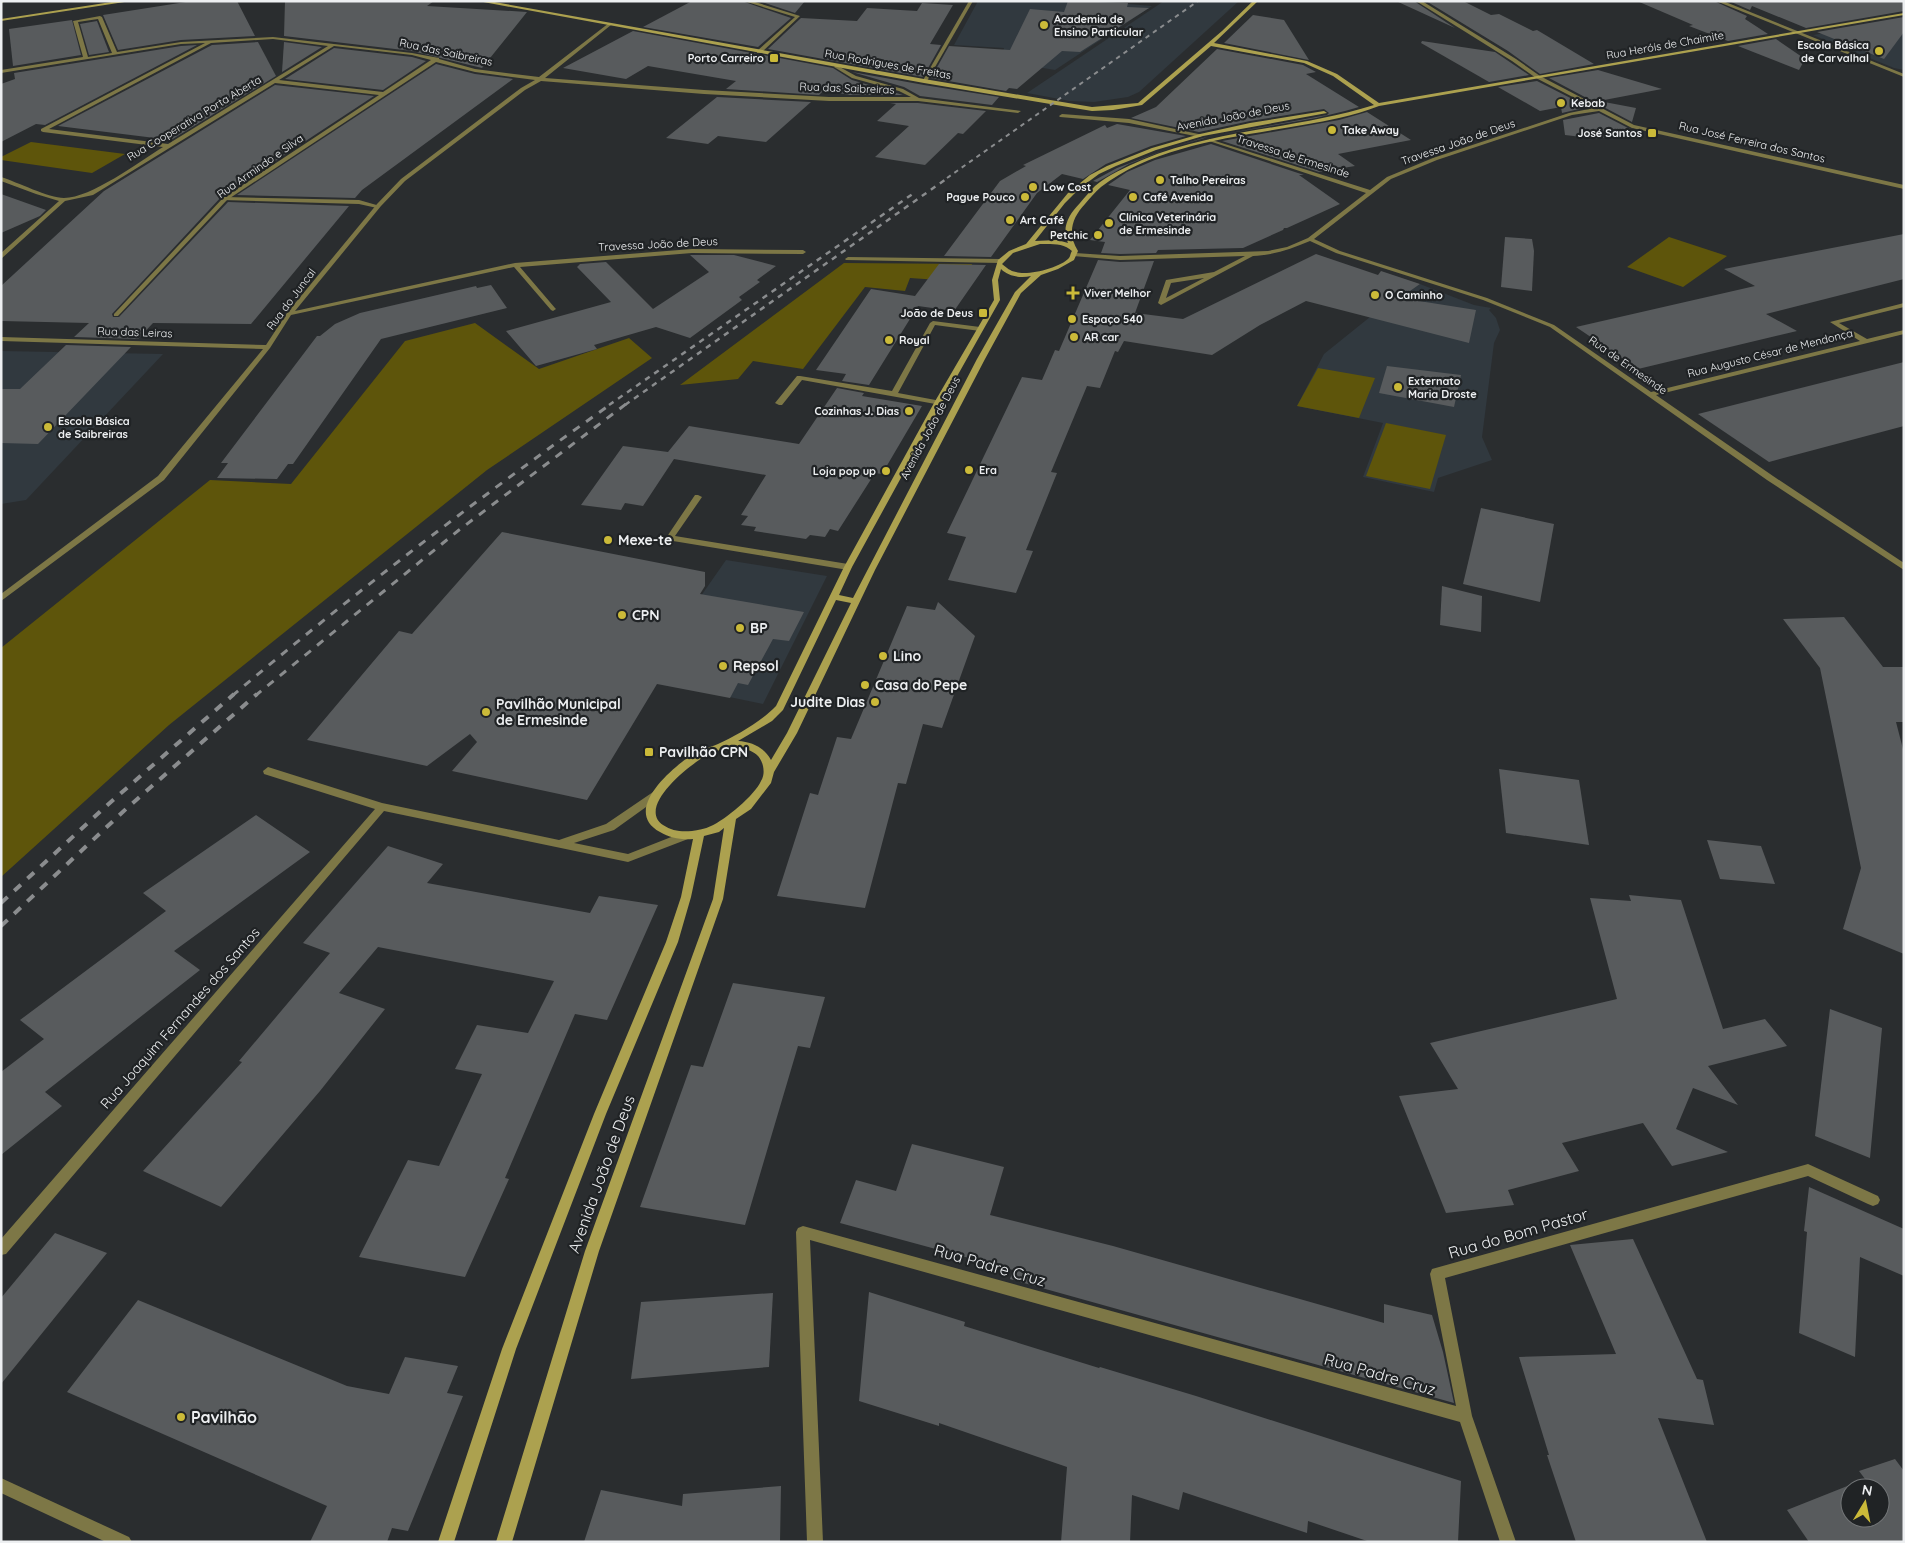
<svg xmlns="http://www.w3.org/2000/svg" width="1905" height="1543" font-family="Quicksand,sans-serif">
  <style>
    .built { fill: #31393f }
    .green { fill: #5e550b }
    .building { fill: #585b5d; fill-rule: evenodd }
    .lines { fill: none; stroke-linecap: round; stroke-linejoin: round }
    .lane { fill: #7d7746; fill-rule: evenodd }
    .street { fill: #7d7746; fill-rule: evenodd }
    .secondary { fill: #aca14f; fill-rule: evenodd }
    .rail-far3 { stroke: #8a8c8e; stroke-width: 2; stroke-dasharray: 4.5 4.5; stroke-linecap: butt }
    .rail-far2 { stroke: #8a8c8e; stroke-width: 2.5; stroke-dasharray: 5.5 5.5; stroke-linecap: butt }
    .rail-far1 { stroke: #8a8c8e; stroke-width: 3; stroke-dasharray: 8 8; stroke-linecap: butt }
    .rail { stroke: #8a8c8e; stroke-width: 4; stroke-dasharray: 9 9; stroke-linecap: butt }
    .poi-dot { fill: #cbba39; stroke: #202325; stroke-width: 2 }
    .labels { text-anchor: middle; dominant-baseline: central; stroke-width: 4.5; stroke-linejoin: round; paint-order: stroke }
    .far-poi-label { font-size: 11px; font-weight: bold; fill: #edeff1; stroke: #202325; text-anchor: start }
    .far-street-label { font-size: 11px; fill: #edeff1; stroke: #202325 }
    .poi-label { font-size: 14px; font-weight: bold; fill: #edeff1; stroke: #202325; text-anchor: start }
    .street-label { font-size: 14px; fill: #edeff1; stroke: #202325 }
    .near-street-label { font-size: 16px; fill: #edeff1; stroke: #202325 }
    .near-poi-label { font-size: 16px; font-weight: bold; fill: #edeff1; stroke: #202325; text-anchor: start }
  </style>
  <rect width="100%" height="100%" fill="#2a2d2f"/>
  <!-- built -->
  <g class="built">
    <path d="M 978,1 L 1094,1 L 1152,6 L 1055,70 L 1000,61 L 1004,48 L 954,45 Z"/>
    <path d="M 1164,1 L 1239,1 L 1139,92 L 1128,97 L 1094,102 L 1070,101 L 1027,93 Z"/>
    <path d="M 1904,20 L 1904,70 L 1894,68 L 1813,35 Z"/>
    <path d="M 1420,284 L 1474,305 L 1491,308 L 1489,310 L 1496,318 L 1500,330 L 1494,343 L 1482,437 L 1492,460 L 1438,478 L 1434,492 L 1363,477 L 1383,423 L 1297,406 L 1324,354 L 1370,317 Z"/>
    <path d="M 1,351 L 163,354 L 26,500 L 1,504 Z"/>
    <path d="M 726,560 L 827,576 L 763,704 L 643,679 Z"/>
  </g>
  <!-- green -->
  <g class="green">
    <path d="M 31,142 L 125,154 L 92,173 L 1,160 L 1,157 Z"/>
    <path d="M 1669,237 L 1727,256 L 1683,287 L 1627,267 Z"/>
    <path d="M 844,263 L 972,264 L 968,282 L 910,278 L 905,291 L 865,287 L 803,369 L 753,361 L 738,379 L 680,385 Z"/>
    <path d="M 475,323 L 539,369 L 629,338 L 652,358 L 487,470 L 169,725 L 1,877 L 1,648 L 210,480 L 291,484 L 405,341 Z"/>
    <path d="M 1318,368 L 1375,378 L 1359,418 L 1297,406 Z"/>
    <path d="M 1386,423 L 1446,435 L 1430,489 L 1366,476 Z"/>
  </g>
  <!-- building -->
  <g class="building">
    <path d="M 192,1 L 237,1 L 255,36 L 181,40 L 118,50 L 103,15 Z"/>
    <path d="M 285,1 L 434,1 L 427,6 L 527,12 L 482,68 L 412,51 L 284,36 Z"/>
    <path d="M 692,1 L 742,1 L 791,18 L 758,47 L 643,27 Z"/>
    <path d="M 759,1 L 805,1 L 795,13 Z"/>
    <path d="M 1068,1 L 1128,3 L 1127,7 L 1149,8 L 1080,52 L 1062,51 L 1017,89 L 1009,88 L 1006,91 L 931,78 L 949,46 L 1010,50 L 1030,9 L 1064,12 Z"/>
    <path d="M 1396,1 L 1414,1 L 1455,28 Z"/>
    <path d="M 1426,1 L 1463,1 L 1491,15 L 1499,14 L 1533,31 L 1537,30 L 1594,64 L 1540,74 L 1508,51 Z"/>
    <path d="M 1637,1 L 1714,1 L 1747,16 L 1745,19 L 1768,34 L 1728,41 L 1689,26 L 1693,25 Z"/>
    <path d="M 1729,1 L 1904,1 L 1904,11 L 1806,28 L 1752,6 L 1750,10 Z"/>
    <path d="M 922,3 L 953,5 L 930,44 L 941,45 L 923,77 L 768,49 L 801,18 L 857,21 L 867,8 L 917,11 Z"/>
    <path d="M 1253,15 L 1284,20 L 1309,60 L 1224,43 Z"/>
    <path d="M 1904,17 L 1904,32 L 1884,59 L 1817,32 Z"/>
    <path d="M 72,20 L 81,55 L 13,66 L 9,29 Z"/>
    <path d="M 97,21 L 109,52 L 89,55 L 80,24 Z"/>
    <path d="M 633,31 L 833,68 L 852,80 L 903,95 L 849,95 L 824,90 L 819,95 L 726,89 L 736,81 L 648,66 L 626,79 L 563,68 Z"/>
    <path d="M 1776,39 L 1805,59 L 1799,70 L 1738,46 Z"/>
    <path d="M 1422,41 L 1495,52 L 1529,75 L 1489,82 L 1421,43 Z"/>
    <path d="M 258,42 L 276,76 L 171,140 L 58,126 L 212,45 Z"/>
    <path d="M 284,42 L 322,47 L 282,72 Z"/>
    <path d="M 197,45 L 45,125 L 36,124 L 1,142 L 1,84 L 15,79 L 14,73 L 181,46 Z"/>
    <path d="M 334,48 L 412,57 L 426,61 L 383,90 L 285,79 Z"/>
    <path d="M 1217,49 L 1303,65 L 1316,72 L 1306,74 L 1359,107 L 1345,111 L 1316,118 L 1208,137 L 1170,148 L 1203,138 L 1327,115 L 1329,113 L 1324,109 L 1250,121 L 1199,132 L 1131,118 L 1156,107 Z"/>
    <path d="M 436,64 L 475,74 L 513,79 L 362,190 L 355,198 L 237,195 Z"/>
    <path d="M 1598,70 L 1662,89 L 1599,101 L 1636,108 L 1632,122 L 1549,78 Z"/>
    <path d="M 852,72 L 924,85 L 999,97 L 992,105 L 920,96 L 904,87 Z"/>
    <path d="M 1537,81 L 1588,107 L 1562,113 L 1561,107 L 1540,111 L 1498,87 Z"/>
    <path d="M 275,85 L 374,96 L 222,196 L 112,314 L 113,317 L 119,317 L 228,202 L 349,206 L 251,324 L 153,323 L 138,339 L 74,337 L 89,323 L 1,321 L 1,286 L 104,191 Z"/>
    <path d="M 717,97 L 811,102 L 766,142 L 718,136 L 708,144 L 666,138 Z"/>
    <path d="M 890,103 L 918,103 L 986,111 L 963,134 L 958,133 L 925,165 L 875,157 L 909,126 L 877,121 L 896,104 Z"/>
    <path d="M 1367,112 L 1411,140 L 1338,154 L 1355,166 L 1319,172 L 1222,141 L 1339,120 Z"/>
    <path d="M 1599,113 L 1630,129 L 1629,134 L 1612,131 L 1613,138 L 1598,137 L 1599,139 L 1565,135 L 1563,120 Z"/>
    <path d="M 1117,124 L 1186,136 L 1151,146 L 1106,164 L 1083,179 L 1062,174 L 1037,193 L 991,257 L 944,256 L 1000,181 L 1026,166 L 1023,165 L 1105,125 L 1107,128 Z"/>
    <path d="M 1211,144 L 1304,175 L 1299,175 L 1340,204 L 1287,228 L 1284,228 L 1283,230 L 1243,248 L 1158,250 L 1156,253 L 1120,254 L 1101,253 L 1105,242 L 1090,240 L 1130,190 L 1108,185 L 1127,172 L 1155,160 Z"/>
    <path d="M 1170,148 L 1129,164 L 1097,182 L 1093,181 L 1117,168 Z"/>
    <path d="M 1,194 L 46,210 L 40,216 L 1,233 Z"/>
    <path d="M 1904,234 L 1904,279 L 1766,314 L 1797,331 L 1638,369 L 1576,327 L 1755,286 L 1724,269 Z"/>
    <path d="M 1505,237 L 1532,239 L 1534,251 L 1532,291 L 1501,287 Z"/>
    <path d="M 1316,254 L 1378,275 L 1381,271 L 1420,284 L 1400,298 L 1476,310 L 1469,343 L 1306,301 L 1260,325 L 1212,355 L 1124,341 L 1118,352 L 1115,351 L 1100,388 L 1087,386 L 1051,472 L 1057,473 L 1026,550 L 1033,551 L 1016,593 L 948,580 L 966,537 L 947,533 L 1022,377 L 1042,380 L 1055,350 L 1059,351 L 1098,260 L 1120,262 L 1154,261 L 1135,313 L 1183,319 Z"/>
    <path d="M 690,255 L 734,255 L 776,266 L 757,280 L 760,282 L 739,297 L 742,300 L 690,338 L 656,327 L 594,345 L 597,349 L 536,366 L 506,331 L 611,302 L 577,267 L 580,264 L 606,262 L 653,309 L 709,272 Z"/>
    <path d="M 939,264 L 986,265 L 954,311 L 918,306 L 869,385 L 842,381 L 846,374 L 816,370 L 871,289 L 915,296 Z"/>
    <path d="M 491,285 L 507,308 L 381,339 L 293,464 L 288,464 L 277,479 L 217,478 L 228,463 L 221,463 L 317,336 L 320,336 L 335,324 L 360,313 L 476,286 L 477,288 Z"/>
    <path d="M 66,345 L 131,347 L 38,444 L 1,443 L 1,389 L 20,389 Z"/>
    <path d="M 1904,362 L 1904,426 L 1769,462 L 1698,414 Z"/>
    <path d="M 1387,366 L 1461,375 L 1454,407 L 1379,393 Z"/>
    <path d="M 837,388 L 864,393 L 862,396 L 922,406 L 882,474 L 875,473 L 838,531 L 830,529 L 825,537 L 810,535 L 806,539 L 754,531 L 756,527 L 741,525 L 748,516 L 741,515 L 766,475 L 674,459 L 643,506 L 625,503 L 621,510 L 581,505 L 623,446 L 668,452 L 689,426 L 799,444 Z"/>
    <path d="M 1481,508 L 1554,524 L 1540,602 L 1463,584 Z"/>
    <path d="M 502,532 L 705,572 L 705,586 L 700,594 L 804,612 L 789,641 L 773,639 L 748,685 L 738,683 L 730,698 L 657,684 L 587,800 L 452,771 L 477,742 L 470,734 L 427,766 L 307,740 L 399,631 L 412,634 Z"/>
    <path d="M 1442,586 L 1482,596 L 1481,632 L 1440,625 Z"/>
    <path d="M 938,602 L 975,636 L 942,728 L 923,724 L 906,784 L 898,783 L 865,908 L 777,896 L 810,793 L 818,795 L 837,737 L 851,739 L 907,606 L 935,610 Z"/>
    <path d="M 1844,617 L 1883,667 L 1904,667 L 1904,722 L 1896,722 L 1904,753 L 1904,954 L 1843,929 L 1861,868 L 1820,668 L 1783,619 Z"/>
    <path d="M 1499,769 L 1579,780 L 1589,845 L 1506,833 Z"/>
    <path d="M 256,815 L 310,852 L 174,951 L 200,970 L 45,1092 L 62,1106 L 1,1155 L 1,1072 L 44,1039 L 20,1020 L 166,911 L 143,893 Z"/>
    <path d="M 1707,840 L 1761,846 L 1775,884 L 1720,879 Z"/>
    <path d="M 388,846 L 443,864 L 427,883 L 590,913 L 599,896 L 658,905 L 607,1020 L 575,1014 L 505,1178 L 509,1179 L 465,1277 L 359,1257 L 408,1160 L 439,1166 L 482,1074 L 455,1069 L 477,1025 L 528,1033 L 554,981 L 378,947 L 339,993 L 385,1009 L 320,1091 L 221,1207 L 143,1171 L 242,1062 L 239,1061 L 330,953 L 303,943 Z"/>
    <path d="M 1629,895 L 1681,900 L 1723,1029 L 1765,1019 L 1787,1046 L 1708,1066 L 1738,1105 L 1693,1088 L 1676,1129 L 1728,1152 L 1672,1166 L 1643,1123 L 1562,1143 L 1579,1171 L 1508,1190 L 1514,1205 L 1446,1213 L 1399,1096 L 1458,1089 L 1430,1043 L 1617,999 L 1590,898 L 1631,901 Z"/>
    <path d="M 733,983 L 825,997 L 810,1048 L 798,1046 L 745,1225 L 640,1207 L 691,1065 L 703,1067 Z"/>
    <path d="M 1830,1009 L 1882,1028 L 1870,1158 L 1815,1136 Z"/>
    <path d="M 912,1144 L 1004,1167 L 990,1215 L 1113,1246 L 1384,1323 L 1384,1304 L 1432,1315 L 1443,1352 L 1454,1403 L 1010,1279 L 1013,1270 L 840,1223 L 856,1180 L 896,1191 Z"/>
    <path d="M 1809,1187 L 1904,1229 L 1904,1276 L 1860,1257 L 1855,1357 L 1799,1333 L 1807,1232 L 1804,1231 Z"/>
    <path d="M 55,1233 L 107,1253 L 1,1384 L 1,1298 Z"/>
    <path d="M 1633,1239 L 1697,1379 L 1703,1380 L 1714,1425 L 1658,1418 L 1707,1542 L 1576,1542 L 1547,1455 L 1549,1455 L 1519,1357 L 1616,1354 L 1570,1245 Z"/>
    <path d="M 869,1292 L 965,1322 L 964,1326 L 1099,1368 L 1100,1367 L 1196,1396 L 1461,1481 L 1458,1542 L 1370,1542 L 1308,1521 L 1307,1533 L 1183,1492 L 1179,1510 L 1132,1495 L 1130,1542 L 1061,1542 L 1067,1467 L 939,1423 L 939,1426 L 859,1401 Z"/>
    <path d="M 773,1293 L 769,1367 L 631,1379 L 641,1302 Z"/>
    <path d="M 138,1300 L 347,1386 L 389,1394 L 405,1357 L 458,1366 L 447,1393 L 463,1396 L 408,1531 L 392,1528 L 387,1542 L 310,1542 L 327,1506 L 67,1392 Z"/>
    <path d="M 1895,1459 L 1904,1471 L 1904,1542 L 1809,1542 L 1787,1510 L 1865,1479 L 1859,1471 ZM 1850,1488 L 1880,1488 L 1880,1518 L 1850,1518 Z"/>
    <path d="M 781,1486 L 780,1542 L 584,1542 L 601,1490 L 682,1506 L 683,1494 Z"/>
  </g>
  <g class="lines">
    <!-- lane -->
    <path class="lane" d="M 225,197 L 359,200 L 380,206 L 377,208 L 359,204 L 223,200 L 223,198 Z"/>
    <!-- street -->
    <g class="street">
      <path d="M 1,1 L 5,1 L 1,4 Z"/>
      <path d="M 744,1 L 752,1 L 800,16 L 761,53 L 757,53 L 757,51 L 795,17 Z"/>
      <path d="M 969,1 L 973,1 L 927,81 L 922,82 Z"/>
      <path d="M 1416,1 L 1422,1 L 1516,59 L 1540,76 L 1634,125 L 1904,185 L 1904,189 L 1632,128 L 1599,111 L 1572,115 L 1437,160 L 1391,179 L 1314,239 L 1340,251 L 1487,298 L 1554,325 L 1651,392 L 1860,341 L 1830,322 L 1904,303 L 1904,307 L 1839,323 L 1867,339 L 1904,330 L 1904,334 L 1656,395 L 1773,476 L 1904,563 L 1904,570 L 1767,480 L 1550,327 L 1483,300 L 1336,253 L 1310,241 C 1291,249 1274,255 1253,256 L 1161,305 L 1158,303 L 1166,280 L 1214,272 L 1245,256 L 1120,260 L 1073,256 L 1073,254 L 1075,253 L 1120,256 L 1268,251 L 1287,247 L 1308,238 L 1366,193 L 1209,141 L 1209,139 L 1370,190 L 1387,177 L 1433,158 L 1569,113 L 1594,108 L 1536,78 L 1512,61 ZM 1204,278 L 1166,298 L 1171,283 Z"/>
      <path d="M 1716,1 L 1723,1 L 1904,74 L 1904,77 Z"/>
      <path d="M 100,16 L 102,17 L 117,52 L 181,42 L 273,37 L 412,53 L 439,58 L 439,59 L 475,69 L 539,77 L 609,23 L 611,25 L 545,78 L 704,90 L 829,97 L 911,97 L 899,91 L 852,78 L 834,67 L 836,65 L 856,76 L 903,89 L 919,98 L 1021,111 L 1018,113 L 918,101 L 829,101 L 704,94 L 541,81 L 525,90 L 405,181 L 381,206 L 295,311 L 515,263 L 692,249 L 803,250 L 806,252 L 803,254 L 692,253 L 520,267 L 555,308 L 556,309 L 553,311 L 551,310 L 514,267 L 291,315 L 270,348 L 164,480 L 1,601 L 1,594 L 158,476 L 263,349 L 1,341 L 1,337 L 266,345 L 287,313 L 377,204 L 401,179 L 521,88 L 535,80 L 475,72 L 436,62 L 227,200 L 118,316 L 114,316 L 114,314 L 223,198 L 379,95 L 275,83 L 93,195 L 65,201 L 1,259 L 1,253 L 59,201 L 36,194 L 1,181 L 1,177 C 17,182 49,198 64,198 C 91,198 139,162 163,147 L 43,132 L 41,131 L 41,129 L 205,43 L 181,44 L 1,73 L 1,70 L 83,57 L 73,21 ZM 98,19 L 112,53 L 88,57 L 78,22 ZM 273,39 L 328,46 L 168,144 L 49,129 L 211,43 ZM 334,46 L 412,55 L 431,60 L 383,92 L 279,80 Z"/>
      <path d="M 1062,114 L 1129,119 L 1203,135 L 1200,137 L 1129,123 L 1060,117 L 1059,116 Z"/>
      <path d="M 848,257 L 1000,259 L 1003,261 L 1000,263 L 846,260 L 845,259 Z"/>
      <path d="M 933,321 L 980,327 L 983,329 L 980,331 L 935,325 L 898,393 L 941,401 L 941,405 L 802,380 L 782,405 L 779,405 L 775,403 L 797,376 L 800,376 L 892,391 L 930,323 Z"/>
      <path d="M 695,495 L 698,495 L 702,497 L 675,536 L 848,564 L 852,567 L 848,570 L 667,540 L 666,538 Z"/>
      <path d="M 268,767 L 382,803 L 559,840 L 606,824 L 656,790 L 661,794 L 660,797 L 614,830 L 574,843 L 628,854 L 684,832 L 688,833 L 689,836 L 688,839 L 628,862 L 384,811 L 6,1254 L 1,1255 L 1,1239 L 375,809 L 264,774 L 263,771 Z"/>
      <path d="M 1808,1164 L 1878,1196 L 1880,1200 L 1878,1204 L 1873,1206 L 1868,1204 L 1808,1176 L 1445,1278 L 1472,1416 L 1516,1542 L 1500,1542 L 1460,1422 L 810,1240 L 823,1542 L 807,1542 L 796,1232 L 798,1228 L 803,1226 L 1456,1406 L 1430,1274 L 1432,1269 Z"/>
      <path d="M 1,1478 L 129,1537 L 132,1542 L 106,1542 L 1,1493 Z"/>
    </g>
    <!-- secondary -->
    <g class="secondary">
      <path d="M 118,1 L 131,1 L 1,21 L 1,19 Z"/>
      <path d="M 478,1 L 489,1 L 924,79 L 1092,107 L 1138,103 L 1222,31 L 1253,1 L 1258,1 L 1214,43 L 1307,61 L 1337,74 L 1379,103 L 1904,13 L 1904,15 L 1379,106 C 1366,111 1353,115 1339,118 C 1263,135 1164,138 1101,187 C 1095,192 1090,198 1085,204 C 1072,218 1067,233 1078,251 L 1074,260 L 1058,269 L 1041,275 L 1021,293 L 985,359 L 875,570 L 797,733 L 774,772 L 771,783 L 751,809 L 736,819 L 723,899 L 599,1251 L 512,1542 L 496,1542 L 585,1251 L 713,899 L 724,828 L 719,832 L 704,836 L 691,897 L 678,942 L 606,1114 L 516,1349 L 454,1542 L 438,1542 L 502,1349 L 594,1114 L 666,942 L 681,897 L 693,839 C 681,840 670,838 660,832 C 622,811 670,770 690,756 C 700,750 708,748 718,744 C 736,736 763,720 776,706 L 844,567 L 934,403 L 994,300 L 992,280 L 998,260 L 1009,251 L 1026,244 L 1068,193 L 1090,175 L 1107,166 L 1152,148 L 1200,134 L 1250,123 L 1324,111 L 1327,113 L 1203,136 L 1156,150 L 1116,166 L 1099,174 L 1080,188 L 1065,203 L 1035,241 L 1057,240 L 1068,243 C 1061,228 1069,214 1080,203 C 1085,197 1090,191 1095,186 C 1108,175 1126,167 1142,160 C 1216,129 1298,129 1374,105 L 1333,76 L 1304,63 L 1211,46 L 1142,105 L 1113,110 L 1092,111 L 924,83 ZM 1040,244 C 1051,244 1064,243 1072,251 C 1071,252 1070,257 1069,258 C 1060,268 1028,276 1016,272 C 1010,271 1007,268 1002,264 L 1013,253 ZM 1001,269 C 1009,277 1021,278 1031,276 L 1015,292 L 977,359 L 853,598 L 839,595 L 852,567 L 942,403 L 1000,300 L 998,280 ZM 836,600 L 851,603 L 787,733 L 771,760 C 764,747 752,742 738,741 L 772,721 L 783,710 ZM 726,748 C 741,748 759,748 763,766 C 764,771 764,776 761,781 C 755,795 725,820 711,826 C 705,829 698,830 692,831 C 681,832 672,831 663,825 C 635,806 695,760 711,753 C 716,751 721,750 726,748 Z"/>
    </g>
    <!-- rail-far3 -->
    <path class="rail-far3" d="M 947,178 L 1198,1"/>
    <!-- rail-far2 -->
    <g class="rail-far2">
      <path d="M 609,405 L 914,193"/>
      <path d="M 625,405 L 949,177"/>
    </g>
    <!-- rail-far1 -->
    <g class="rail-far1">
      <path d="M 232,696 C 354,593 481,496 611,404"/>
      <path d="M 255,696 L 459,530 L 626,404"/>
    </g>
    <!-- rail -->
    <g class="rail">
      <path d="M 1,903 L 104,808 L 234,694"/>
      <path d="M 1,926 L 127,808 L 257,694"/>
    </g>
  </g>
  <!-- markers -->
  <g class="poi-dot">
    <circle cx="1044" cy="25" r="5"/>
    <circle cx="1879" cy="51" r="5"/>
    <rect x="769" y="53" width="10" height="10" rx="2.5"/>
    <circle cx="1561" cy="103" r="5"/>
    <circle cx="1332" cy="130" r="5"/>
    <rect x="1647" y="128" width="10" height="10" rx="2.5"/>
    <circle cx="1160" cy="180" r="5"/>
    <circle cx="1033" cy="187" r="5"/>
    <circle cx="1025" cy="197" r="5"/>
    <circle cx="1133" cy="197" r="5"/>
    <circle cx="1010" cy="220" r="5"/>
    <circle cx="1109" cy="223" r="5"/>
    <circle cx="1098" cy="235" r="5"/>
    <path d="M1070.5 285.5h5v5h5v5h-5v5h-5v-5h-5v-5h5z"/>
    <circle cx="1375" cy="295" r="5"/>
    <rect x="978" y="308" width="10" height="10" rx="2.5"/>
    <circle cx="1072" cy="319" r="5"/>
    <circle cx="1074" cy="337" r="5"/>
    <circle cx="889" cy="340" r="5"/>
    <circle cx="1398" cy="387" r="5"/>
    <circle cx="909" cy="411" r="5"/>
    <circle cx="48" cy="427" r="5"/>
    <circle cx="969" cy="470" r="5"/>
    <circle cx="886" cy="471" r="5"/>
    <circle cx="608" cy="540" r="5"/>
    <circle cx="622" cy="615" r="5"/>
    <circle cx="740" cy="628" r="5"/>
    <circle cx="883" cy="656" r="5"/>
    <circle cx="723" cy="666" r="5"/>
    <circle cx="865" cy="685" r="5"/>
    <circle cx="875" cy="702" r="5"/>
    <circle cx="486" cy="712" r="5"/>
    <rect x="644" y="747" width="10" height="10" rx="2.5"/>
    <circle cx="181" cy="1417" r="5"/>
  </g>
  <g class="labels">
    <!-- far-poi labels -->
    <g class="far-poi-label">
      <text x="1054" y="19">Academia de<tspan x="1054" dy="13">Ensino Particular</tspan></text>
      <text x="1869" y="45" text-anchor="end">Escola Básica<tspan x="1869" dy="13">de Carvalhal</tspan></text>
      <text x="764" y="58" text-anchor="end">Porto Carreiro</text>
      <text x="1571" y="103">Kebab</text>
      <text x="1342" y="130">Take Away</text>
      <text x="1642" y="133" text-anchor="end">José Santos</text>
      <text x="1170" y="180">Talho Pereiras</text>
      <text x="1043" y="187">Low Cost</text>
      <text x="1015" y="197" text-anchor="end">Pague Pouco</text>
      <text x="1143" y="197">Café Avenida</text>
      <text x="1119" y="217">Clínica Veterinária<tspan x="1119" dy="13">de Ermesinde</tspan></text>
      <text x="1020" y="220">Art Café</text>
      <text x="1088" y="235" text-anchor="end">Petchic</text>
      <text x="1084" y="293">Viver Melhor</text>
      <text x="1385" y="295">O Caminho</text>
      <text x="973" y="313" text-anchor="end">João de Deus</text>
      <text x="1082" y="319">Espaço 540</text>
      <text x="1084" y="337">AR car</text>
      <text x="899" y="340">Royal</text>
      <text x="1408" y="381">Externato<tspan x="1408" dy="13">Maria Droste</tspan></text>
      <text x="899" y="411" text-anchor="end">Cozinhas J. Dias</text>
      <text x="58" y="421">Escola Básica<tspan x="58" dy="13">de Saibreiras</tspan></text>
      <text x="979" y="470">Era</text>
      <text x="876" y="471" text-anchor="end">Loja pop up</text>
    </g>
    <!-- far-street labels -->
    <g class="far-street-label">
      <text transform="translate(1665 45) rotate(-10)">Rua Heróis de Chaimite</text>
      <text transform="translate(446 52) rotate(12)">Rua das Saibreiras</text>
      <text transform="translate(888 64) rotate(10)">Rua Rodrigues de Freitas</text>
      <text transform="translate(847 88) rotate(2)">Rua das Saibreiras</text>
      <text transform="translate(1233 116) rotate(-11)">Avenida João de Deus</text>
      <text transform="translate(194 118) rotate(-31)">Rua Cooperativa Porta Aberta</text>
      <text transform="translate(1458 142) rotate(-19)">Travessa João de Deus</text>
      <text transform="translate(1752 142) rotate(13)">Rua José Ferreira dos Santos</text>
      <text transform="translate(1293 156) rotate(18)">Travessa de Ermesinde</text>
      <text transform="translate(260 166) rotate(-35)">Rua Armindo e Silva</text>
      <text transform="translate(658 244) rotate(-3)">Travessa João de Deus</text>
      <text transform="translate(291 299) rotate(-53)">Rua do Juncal</text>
      <text transform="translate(135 332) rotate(2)">Rua das Leiras</text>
      <text transform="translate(1770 353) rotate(-14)">Rua Augusto César de Mendonça</text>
      <text transform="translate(1628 365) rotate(35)">Rua de Ermesinde</text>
      <text transform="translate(930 428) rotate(-62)">Avenida João de Deus</text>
    </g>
    <!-- poi labels -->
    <g class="poi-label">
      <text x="618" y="540">Mexe-te</text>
      <text x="632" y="615">CPN</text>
      <text x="750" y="628">BP</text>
      <text x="893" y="656">Lino</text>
      <text x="733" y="666">Repsol</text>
      <text x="875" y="685">Casa do Pepe</text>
      <text x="865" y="702" text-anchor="end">Judite Dias</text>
      <text x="496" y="704">Pavilhão Municipal<tspan x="496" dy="16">de Ermesinde</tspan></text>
      <text x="659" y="752">Pavilhão CPN</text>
    </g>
    <!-- street labels -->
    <g class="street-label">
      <text transform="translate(180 1018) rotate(-49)">Rua Joaquim Fernandes dos Santos</text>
    </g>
    <!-- near-street labels -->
    <g class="near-street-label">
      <text transform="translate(601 1174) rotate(-70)">Avenida João de Deus</text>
      <text transform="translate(1518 1233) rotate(-16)">Rua do Bom Pastor</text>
      <text transform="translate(990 1265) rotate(16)">Rua Padre Cruz</text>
      <text transform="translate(1380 1374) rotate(16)">Rua Padre Cruz</text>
    </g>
    <!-- near-poi labels -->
    <g class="near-poi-label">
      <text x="191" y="1417">Pavilhão</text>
    </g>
  </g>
  <!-- border -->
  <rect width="1905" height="1543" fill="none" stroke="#edeff1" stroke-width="5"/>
  <!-- north arrow -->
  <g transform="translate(1865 1503) rotate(10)"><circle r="24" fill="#202325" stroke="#727577"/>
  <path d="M0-4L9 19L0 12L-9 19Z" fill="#cbba39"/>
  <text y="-8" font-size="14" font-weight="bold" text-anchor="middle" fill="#edeff1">N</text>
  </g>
</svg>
